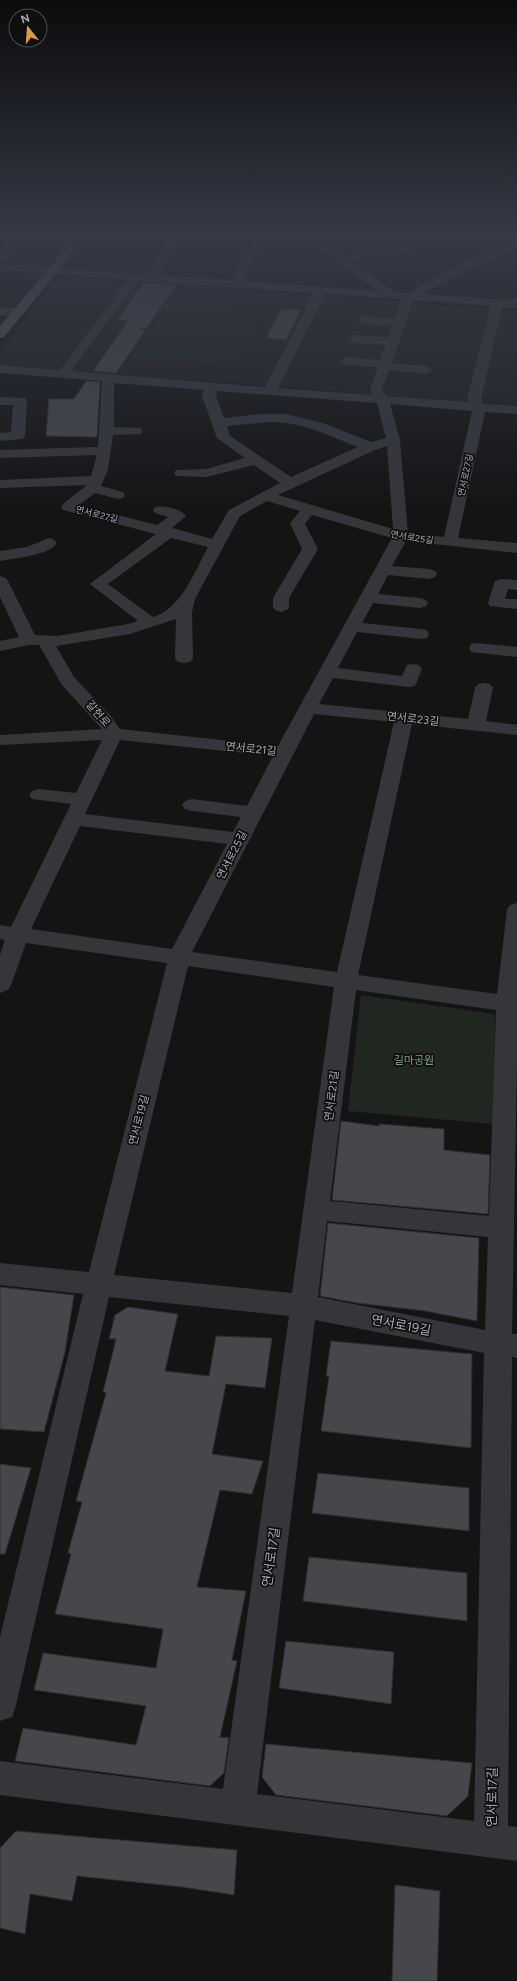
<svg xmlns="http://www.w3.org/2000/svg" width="517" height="1981" font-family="Figtree,'Noto Sans KR',sans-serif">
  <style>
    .built { fill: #202022 }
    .green { fill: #202721 }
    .building { fill: #46474a; stroke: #2e2e31 }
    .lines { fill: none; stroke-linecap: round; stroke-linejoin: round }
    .minor { fill: #35363a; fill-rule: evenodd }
    .major { fill: #515458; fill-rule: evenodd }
    .labels { text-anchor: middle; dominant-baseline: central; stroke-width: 3.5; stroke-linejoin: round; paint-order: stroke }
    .far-street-label { font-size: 9px; fill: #a7acb4; stroke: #0f0f10 }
    .street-label { font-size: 11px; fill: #a7acb4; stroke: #0f0f10 }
    .park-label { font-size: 11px; fill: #809d80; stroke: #0f0f10 }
    .near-street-label { font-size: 13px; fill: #a7acb4; stroke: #0f0f10 }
  </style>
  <rect width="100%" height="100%" fill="#141415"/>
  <!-- built -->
  <path class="built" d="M 58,277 L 141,283 L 143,281 L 517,311 L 517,406 L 0,365 L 0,352 Z"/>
  <!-- green -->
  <g class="green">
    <path d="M 168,304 L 260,311 L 229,366 L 131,358 Z"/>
    <path d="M 361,995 L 495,1014 L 493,1124 L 348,1111 Z"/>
  </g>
  <!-- building -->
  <g class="building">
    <path d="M 144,283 L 176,285 L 146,329 L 139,329 L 145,331 L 116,373 L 93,371 L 128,321 L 117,320 Z"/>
    <path d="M 281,309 L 301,310 L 286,340 L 266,338 Z"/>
    <path d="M 86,381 L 100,382 L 97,437 L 46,436 L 49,399 L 74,399 Z"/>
    <path d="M 341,1121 L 379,1126 L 379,1124 L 444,1129 L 444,1150 L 490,1155 L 488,1214 L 332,1200 Z"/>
    <path d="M 328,1223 L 479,1238 L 477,1321 L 425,1311 L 357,1303 L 320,1296 Z"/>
    <path d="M 0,1287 L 74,1295 L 65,1352 L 44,1432 L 0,1429 Z"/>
    <path d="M 128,1307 L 178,1314 L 165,1371 L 209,1376 L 216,1336 L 272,1338 L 265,1388 L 226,1384 L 212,1454 L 263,1461 L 252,1494 L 220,1490 L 197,1587 L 246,1591 L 232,1660 L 237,1661 L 220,1737 L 229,1738 L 224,1773 L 210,1786 L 15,1761 L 23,1728 L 136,1745 L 146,1706 L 34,1690 L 43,1653 L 156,1668 L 163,1629 L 55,1614 L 71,1554 L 68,1553 L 82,1502 L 76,1501 L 106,1393 L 103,1392 L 116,1339 L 109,1339 L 115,1315 Z"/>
    <path d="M 331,1341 L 472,1354 L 471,1448 L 321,1431 L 329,1376 L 326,1376 Z"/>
    <path d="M 0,1464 L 31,1468 L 5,1554 L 0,1554 Z"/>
    <path d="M 318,1473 L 469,1488 L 469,1531 L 312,1513 Z"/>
    <path d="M 309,1557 L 467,1573 L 467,1621 L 303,1601 Z"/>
    <path d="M 286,1641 L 394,1652 L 391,1704 L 279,1688 Z"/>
    <path d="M 266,1744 L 472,1763 L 468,1796 L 447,1816 L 276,1795 L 262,1777 Z"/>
    <path d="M 16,1831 L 237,1850 L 234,1895 L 182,1887 L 77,1876 L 72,1901 L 30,1894 L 25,1934 L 0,1928 L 0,1848 Z"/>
    <path d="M 395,1885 L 440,1891 L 437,1981 L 392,1981 Z"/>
  </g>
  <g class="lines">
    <!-- minor -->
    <g class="minor">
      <path d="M 13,234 L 23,234 L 4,262 L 0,263 L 0,252 Z"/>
      <path d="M 173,234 L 183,234 L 158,275 L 231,280 L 254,239 L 279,234 L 300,234 L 299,236 L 262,243 L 242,281 L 378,291 L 301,234 L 313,234 L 342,255 L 455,235 L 497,247 L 517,239 L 517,246 L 421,294 L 505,300 L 517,297 L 517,308 L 502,308 L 481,399 L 483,404 L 517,406 L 517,414 L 485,412 L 458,538 L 517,543 L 517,553 L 406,541 L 392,566 L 429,569 L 435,571 L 437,574 L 435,577 L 429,579 L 388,575 L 378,594 L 420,598 L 426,600 L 428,603 L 426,606 L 420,608 L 373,603 L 362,623 L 421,629 L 427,630 L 429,634 L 427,638 L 421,639 L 357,632 L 338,668 L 402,676 L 407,665 L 413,664 L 419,665 L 422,669 L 415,686 L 409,687 L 333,678 L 319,704 L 468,719 L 475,688 L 478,684 L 484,683 L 490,684 L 493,688 L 486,721 L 517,725 L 517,735 L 412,724 L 358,975 L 497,994 L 507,910 L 510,905 L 517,903 L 517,1062 L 512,1334 L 517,1334 L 517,1358 L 512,1357 L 508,1826 L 517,1827 L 517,1861 L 0,1795 L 0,1761 L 223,1789 L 289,1316 L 109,1297 L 16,1705 L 12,1717 L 0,1721 L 0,1637 L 83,1294 L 0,1285 L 0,1263 L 89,1272 L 167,963 L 26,943 L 11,985 L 8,990 L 0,993 L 0,955 L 5,940 L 0,939 L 0,925 L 11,927 L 71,804 L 32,799 L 29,795 L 32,791 L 39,789 L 76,793 L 102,740 L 0,745 L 0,735 L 102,729 L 62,685 L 39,645 L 29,645 L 0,651 L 0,641 L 19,637 L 0,597 L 0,576 L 6,578 L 8,581 L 35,635 L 57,636 L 128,624 L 138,621 L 90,584 L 156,534 L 63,510 L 61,507 L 63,504 L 87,485 L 0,488 L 0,480 L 91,476 L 97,455 L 0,458 L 0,450 L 98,447 L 102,381 L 0,373 L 0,365 L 60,370 L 128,280 L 0,270 L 0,264 L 141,274 L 150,271 ZM 455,241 L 488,251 L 459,265 L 408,293 L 395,292 L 350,260 ZM 142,281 L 314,293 L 265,387 L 73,371 L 73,368 L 137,282 ZM 325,294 L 402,299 L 394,319 L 362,316 L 356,320 L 362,324 L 392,326 L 388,338 L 354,335 L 348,339 L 354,343 L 385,345 L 380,360 L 346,357 L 340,361 L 346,365 L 378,367 L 370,390 L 373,395 L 278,388 ZM 413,300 L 491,306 L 467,399 L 470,402 L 387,396 L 382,390 L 389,370 L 426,374 L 432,370 L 426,366 L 392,363 ZM 114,383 L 204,390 L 202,396 L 217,438 L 245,458 L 206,469 L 176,470 L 174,473 L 176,476 L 206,477 L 254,465 L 280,483 L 229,510 L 212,539 L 172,528 L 186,516 C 182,509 163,505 155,507 L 153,510 L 155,513 L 168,517 L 157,525 L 79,505 L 95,493 L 118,499 L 123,498 L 125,495 L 123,492 L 101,486 L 108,469 L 113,435 L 141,434 L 143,431 L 141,428 L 114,427 ZM 217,391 L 377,403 L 386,438 L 371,442 L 323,423 L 286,414 L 261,414 L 224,418 L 216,396 ZM 390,404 L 472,411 L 444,537 L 408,533 L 400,440 ZM 269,422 C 302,421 329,436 358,447 L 291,477 L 230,436 L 227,426 ZM 387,446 L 393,529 L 278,495 L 375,450 ZM 267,501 L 300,511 L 290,523 L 302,549 L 273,598 L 273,607 L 275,610 L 281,612 L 287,610 L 289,607 L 289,598 L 318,549 L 305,524 L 312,515 L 392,538 L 278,746 L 120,729 L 110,715 L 74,677 L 56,646 L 130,634 L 176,619 L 175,658 L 178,662 L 184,663 L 190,662 L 193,658 L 192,612 L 195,599 L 240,516 ZM 171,538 L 208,547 C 195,571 181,609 153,617 L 108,584 ZM 314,714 L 394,722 L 337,972 L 192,952 ZM 120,740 L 273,756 L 247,806 L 192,799 L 185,801 L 182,805 L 185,809 L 192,811 L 241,817 L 233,832 L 85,814 ZM 80,826 L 227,844 L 172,949 L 31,929 ZM 188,966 L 334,987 L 292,1293 L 114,1275 ZM 356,990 L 496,1010 L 489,1216 L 330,1201 ZM 327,1221 L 488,1237 L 485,1330 L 318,1297 ZM 315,1320 L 484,1353 L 474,1821 L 257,1794 Z"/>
      <path d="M 0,307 L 18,308 L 24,312 L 18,316 L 0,315 Z"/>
      <path d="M 0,397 L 25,398 L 27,401 L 25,436 L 23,439 L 0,441 L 0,433 L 11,432 L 13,405 L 0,405 Z"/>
      <path d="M 49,538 L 54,540 L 57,543 C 48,556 15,558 0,561 L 0,551 L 27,547 Z"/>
      <path d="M 501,579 L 517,580 L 517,590 L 508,589 L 505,599 L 517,599 L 517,609 L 490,606 L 488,603 L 495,581 Z"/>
      <path d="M 477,643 L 517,647 L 517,657 L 471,652 L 469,648 L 471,644 Z"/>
    </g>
    <!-- major -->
    <path class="major" d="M 72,234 L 82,234 L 63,265 L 4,337 L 0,338 L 0,326 L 55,261 Z"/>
  </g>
  <!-- sky -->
  <linearGradient id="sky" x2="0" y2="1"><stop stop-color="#0b0b0c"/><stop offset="0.46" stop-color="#343a46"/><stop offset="1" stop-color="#343a46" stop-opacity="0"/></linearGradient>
  <rect width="517" height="511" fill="url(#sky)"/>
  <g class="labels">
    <!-- far-street labels -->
    <g class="far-street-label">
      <text transform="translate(465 475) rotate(-78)">연서로27길</text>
      <text transform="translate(97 514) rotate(14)">연서로27길</text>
      <text transform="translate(412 537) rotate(9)">연서로25길</text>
    </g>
    <!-- street labels -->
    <g class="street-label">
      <text transform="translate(98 714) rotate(49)">갈현로</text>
      <text transform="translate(413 719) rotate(6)">연서로23길</text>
      <text transform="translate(251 749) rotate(6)">연서로21길</text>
      <text transform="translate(232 855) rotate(-63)">연서로25길</text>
      <text transform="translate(332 1096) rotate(-83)">연서로21길</text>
      <text transform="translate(139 1120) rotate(-76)">연서로19길</text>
    </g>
    <!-- park labels -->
    <g class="park-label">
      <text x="414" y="1060">길마공원</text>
    </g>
    <!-- near-street labels -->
    <g class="near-street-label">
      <text transform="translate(401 1325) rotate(11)">연서로19길</text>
      <text transform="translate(271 1557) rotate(-82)">연서로17길</text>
      <text transform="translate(492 1797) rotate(-89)">연서로17길</text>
    </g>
  </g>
  <!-- north arrow -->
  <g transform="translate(28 28) rotate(343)"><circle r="19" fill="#0f0f10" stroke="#4c4e52"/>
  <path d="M0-3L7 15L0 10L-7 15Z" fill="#de9d43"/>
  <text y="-6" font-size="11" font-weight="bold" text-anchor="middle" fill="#a7acb4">N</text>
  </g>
</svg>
